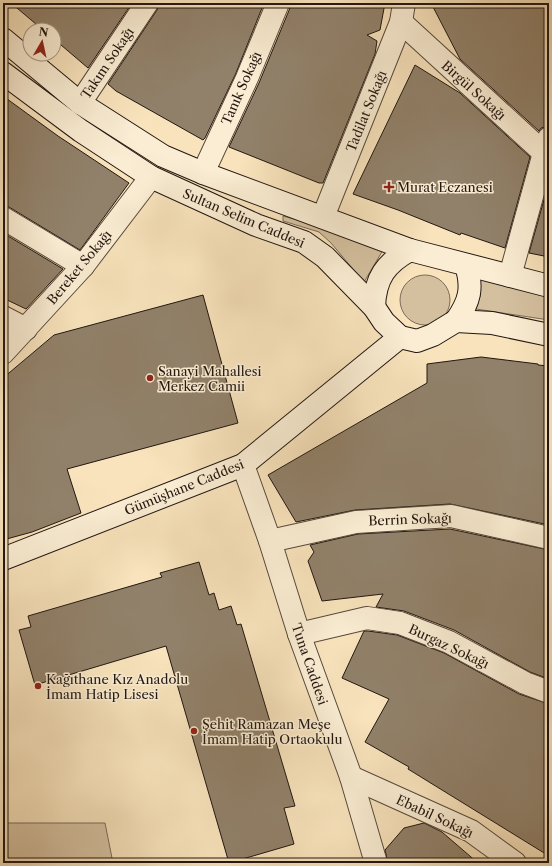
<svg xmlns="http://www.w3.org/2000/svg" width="552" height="866" font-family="'Libre Caslon Text',serif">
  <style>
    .green { fill: #d4c09f; stroke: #7b6b58 }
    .building { fill: #91816a; stroke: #221611 }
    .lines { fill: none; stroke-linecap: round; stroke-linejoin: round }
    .minor-casing { stroke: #58493c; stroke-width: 24 }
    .tertiary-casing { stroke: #58493c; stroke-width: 24 }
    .secondary-casing { stroke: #221611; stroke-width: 24 }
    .minor { stroke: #faedd3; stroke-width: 22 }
    .tertiary { stroke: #faedd3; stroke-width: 22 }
    .secondary { stroke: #faedd3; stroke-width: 22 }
    .poi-dot { fill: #8f2418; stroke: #faedd3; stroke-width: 1.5 }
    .labels { text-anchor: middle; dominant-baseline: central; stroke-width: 3; stroke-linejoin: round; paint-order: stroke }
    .street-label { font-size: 13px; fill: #221611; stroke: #faedd3 }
    .poi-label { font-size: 13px; fill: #221611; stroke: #faedd3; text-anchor: start }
  </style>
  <rect width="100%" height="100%" fill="#f8e3bc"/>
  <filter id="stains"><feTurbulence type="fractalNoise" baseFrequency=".005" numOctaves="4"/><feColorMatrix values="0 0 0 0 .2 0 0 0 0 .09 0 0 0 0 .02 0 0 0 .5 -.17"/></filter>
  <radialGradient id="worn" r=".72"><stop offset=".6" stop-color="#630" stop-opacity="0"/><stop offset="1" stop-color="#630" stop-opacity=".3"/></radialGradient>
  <!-- green -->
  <g class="green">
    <path d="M 283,216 L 312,224 L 383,250 L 364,282 L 331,243 L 319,232 L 283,221 Z"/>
    <circle cx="425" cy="300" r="25"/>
    <path d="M 479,279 L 549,296 L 549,320 L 476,309 L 480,296 Z"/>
    <path d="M 3,823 L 105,823 L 113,863 L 3,863 Z"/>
  </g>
  <!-- building -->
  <g class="building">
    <path d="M 11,3 L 132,3 L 88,68 L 54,39 L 54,30 L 43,30 Z"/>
    <path d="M 159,3 L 264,3 L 236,73 L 205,138 L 203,140 L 116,91 L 108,84 L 157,10 Z"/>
    <path d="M 290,3 L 385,3 L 380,30 L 367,35 L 377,41 L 375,54 L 323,183 L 319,183 L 229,147 L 259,83 L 290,8 Z"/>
    <path d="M 431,3 L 549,3 L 549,126 L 541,128 L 539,131 L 460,59 Z"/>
    <path d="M 415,65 L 460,93 L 530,157 L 505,248 L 461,233 L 460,235 L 398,210 L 353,194 Z"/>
    <path d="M 3,96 L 58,136 L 129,183 L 80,250 L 9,207 L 3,206 Z"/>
    <path d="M 549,182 L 549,257 L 529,253 Z"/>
    <path d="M 3,233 L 63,269 L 26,309 L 3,298 Z"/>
    <path d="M 203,295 L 238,423 L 67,469 L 81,513 L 32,532 L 3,540 L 3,378 L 54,335 Z"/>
    <path d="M 481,357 L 538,364 L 538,365 L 549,366 L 549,525 L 450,504 L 355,510 L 296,522 L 268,475 L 427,383 L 427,364 Z"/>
    <path d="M 450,529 L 549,550 L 549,679 L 530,672 L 454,630 L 404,611 L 376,607 L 383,594 L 322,601 L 308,561 L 314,552 L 310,545 L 358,534 Z"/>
    <path d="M 199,562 L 209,595 L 214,593 L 219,610 L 231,606 L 237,625 L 241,624 L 295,806 L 284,808 L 294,844 L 229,863 L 166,646 L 35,685 L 19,630 L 31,627 L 28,616 L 162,577 L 160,573 Z"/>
    <path d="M 364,631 L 368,631 L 397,635 L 444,653 L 519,694 L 549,704 L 549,856 L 408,769 L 409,767 L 365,742 L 389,699 L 342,678 Z"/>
    <path d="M 424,823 L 442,832 L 478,863 L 388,863 L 385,850 L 404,828 Z"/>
  </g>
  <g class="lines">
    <!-- minor casing -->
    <g class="minor-casing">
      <g id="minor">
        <path d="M 401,22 L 544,153 L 549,154"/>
        <path d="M 80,103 L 147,3"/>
        <path d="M 203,173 L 247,78 L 278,3"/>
        <path d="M 323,217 L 401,22 L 404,3"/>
        <path d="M 3,218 L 83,266"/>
        <path d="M 3,317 L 26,329"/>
        <path d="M 3,353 L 83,266 L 151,177"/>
        <path d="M 270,541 L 356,522 L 451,516 L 549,538"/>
        <path d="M 299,634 L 367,618 L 400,623 L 449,642 L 525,683 L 549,692"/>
        <path d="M 351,777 L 471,831 L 515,863"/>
      </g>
    </g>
    <!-- tertiary casing -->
    <g class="tertiary-casing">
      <g id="tertiary">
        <path d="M 510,276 L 544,153 L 549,138"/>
        <path d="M 243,465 L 270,541 L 299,634 L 351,777 L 376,863"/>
      </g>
    </g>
    <!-- secondary casing -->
    <g class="secondary-casing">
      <g id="secondary">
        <path d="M 3,39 L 80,103 L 163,156 L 203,173 L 410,250 L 549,286"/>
        <path d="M 3,73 L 81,131 L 151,177 L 256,225 L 304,242 L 325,257 L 374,307 L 384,322 L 400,337 L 417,341 L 433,335 L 456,321 L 492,323 L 549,335"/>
        <path d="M 374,307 C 375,278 386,263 410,250"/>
        <path d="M 456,321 C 470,301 473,288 466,265"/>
        <path d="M 3,559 L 243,465 L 400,337"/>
      </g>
    </g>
    <!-- minor -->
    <use href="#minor" class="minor"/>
    <!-- tertiary -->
    <use href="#tertiary" class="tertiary"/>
    <!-- secondary -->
    <use href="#secondary" class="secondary"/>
  </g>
  <!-- markers -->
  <g class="poi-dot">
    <path d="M387 181h4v4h4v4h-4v4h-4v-4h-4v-4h4z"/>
    <circle cx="150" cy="378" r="4"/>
    <circle cx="38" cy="686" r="4"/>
    <circle cx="194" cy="731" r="4"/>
  </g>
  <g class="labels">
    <!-- street labels -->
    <g class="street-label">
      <text transform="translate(107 63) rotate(-56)">Takım Sokağı</text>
      <text transform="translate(241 88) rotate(-66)">Tanık Sokağı</text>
      <text transform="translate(474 90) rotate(42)">Birgül Sokağı</text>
      <text transform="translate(366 111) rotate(-68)">Tadilat Sokağı</text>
      <text transform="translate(244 218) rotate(23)">Sultan Selim Caddesi</text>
      <text transform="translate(79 267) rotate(-50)">Bereket Sokağı</text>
      <text transform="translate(184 487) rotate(-22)">Gümüşhane Caddesi</text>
      <text transform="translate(410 519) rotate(-2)">Berrin Sokağı</text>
      <text transform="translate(449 646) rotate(25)">Burgaz Sokağı</text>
      <text transform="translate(310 664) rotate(71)">Tuna Caddesi</text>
      <text transform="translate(435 816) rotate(25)">Ebabil Sokağı</text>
    </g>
    <!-- poi labels -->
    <g class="poi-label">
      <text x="397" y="187">Murat Eczanesi</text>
      <text x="158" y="371">Sanayi Mahallesi<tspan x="158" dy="15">Merkez Camii</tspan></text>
      <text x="46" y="679">Kağıthane Kız Anadolu<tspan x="46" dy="15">İmam Hatip Lisesi</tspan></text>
      <text x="202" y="724">Şehit Ramazan Meşe<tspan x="202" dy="15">İmam Hatip Ortaokulu</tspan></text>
    </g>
  </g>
  <!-- margin -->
  <rect width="552" height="866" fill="none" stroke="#f8e3bc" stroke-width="16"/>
  <rect x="4" y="4" width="544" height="858" fill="none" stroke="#221611" stroke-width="2"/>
  <rect x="8" y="8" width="536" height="850" fill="none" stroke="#221611"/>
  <!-- north arrow -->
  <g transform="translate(42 42) rotate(9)"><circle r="19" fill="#faedd3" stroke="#a49785"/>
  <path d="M0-3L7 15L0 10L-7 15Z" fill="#8f2418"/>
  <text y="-6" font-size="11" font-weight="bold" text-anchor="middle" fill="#221611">N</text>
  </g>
  <rect width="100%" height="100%" filter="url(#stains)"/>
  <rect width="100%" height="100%" fill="url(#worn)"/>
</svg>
